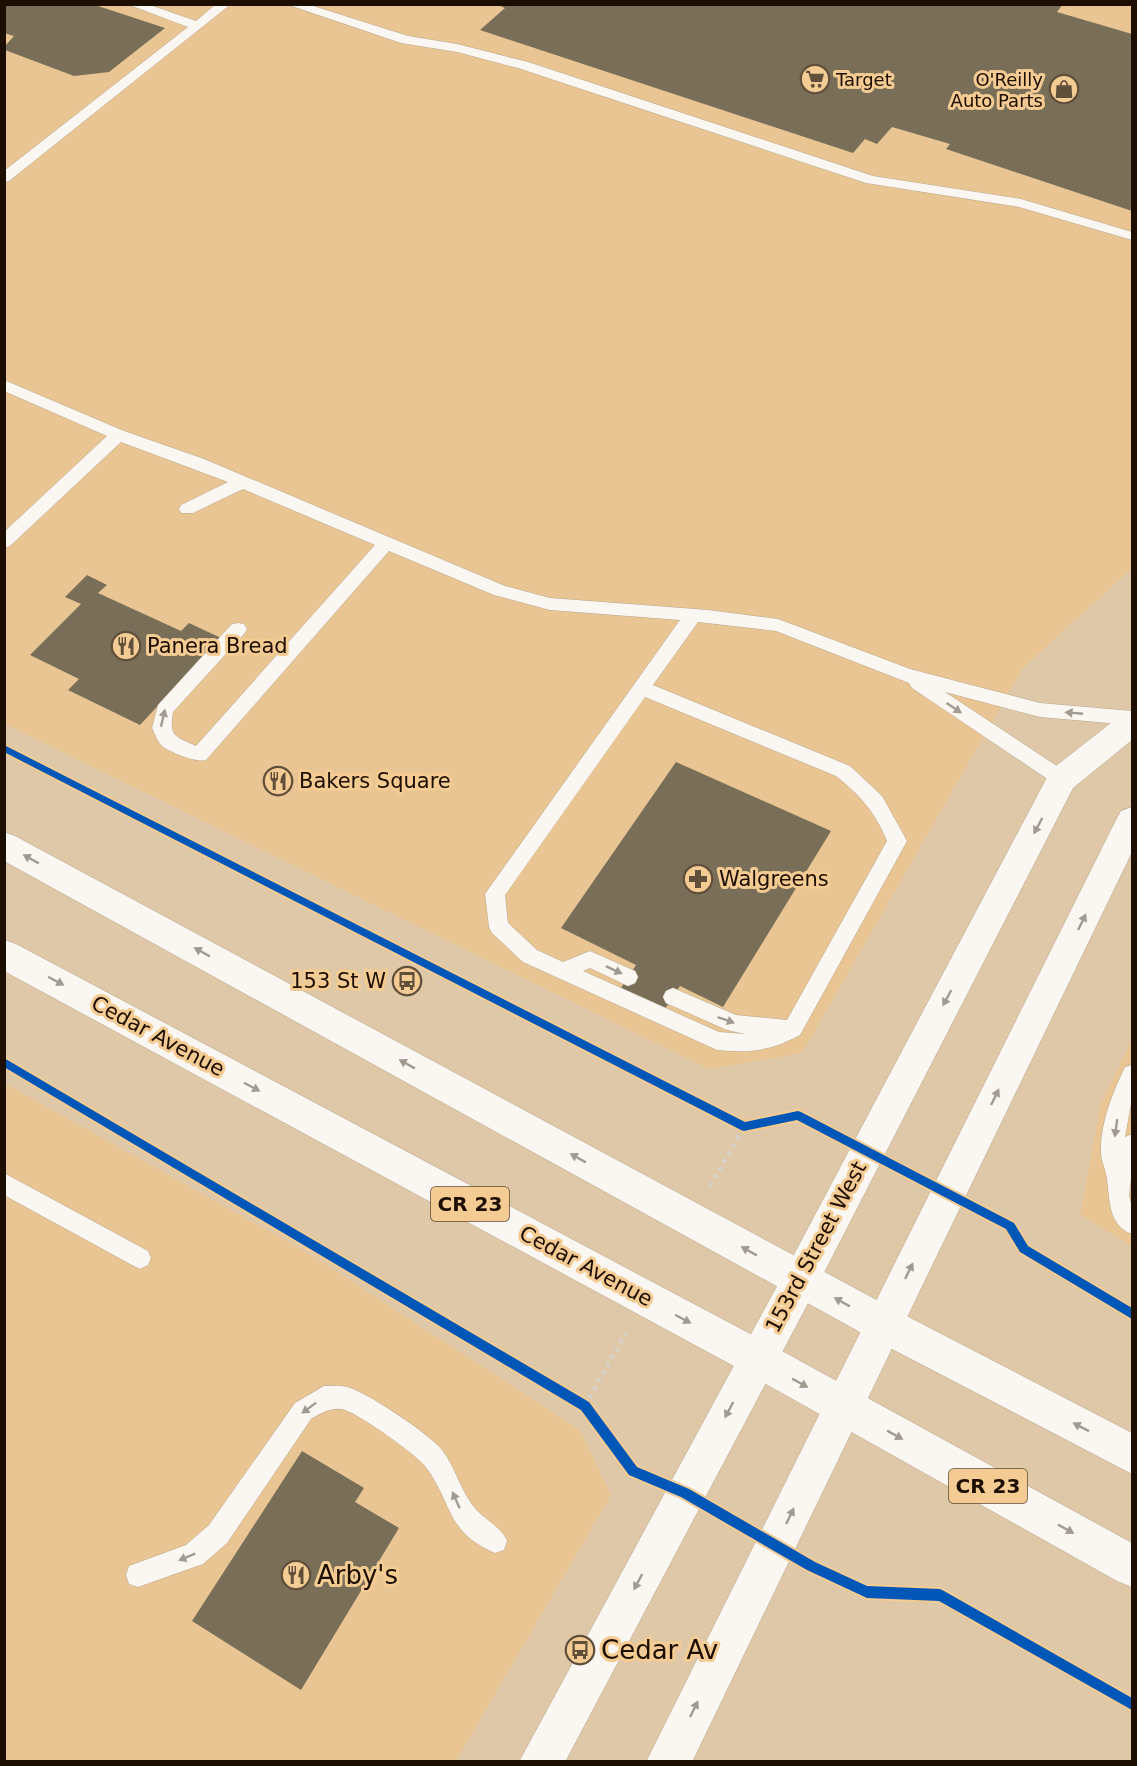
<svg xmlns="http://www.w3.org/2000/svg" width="1137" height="1766" font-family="'DejaVu Sans',sans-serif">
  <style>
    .built { fill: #e8c593 }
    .building { fill: #796e58 }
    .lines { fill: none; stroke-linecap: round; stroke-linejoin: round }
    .service-casing { stroke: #b8a78f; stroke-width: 1 }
    .tertiary-casing { stroke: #b8a78f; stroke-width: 1 }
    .primary-casing { stroke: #b8a78f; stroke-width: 1 }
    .path { stroke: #d6d0c6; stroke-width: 4.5; stroke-dasharray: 4 5; stroke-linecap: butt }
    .service { fill: #faf7f2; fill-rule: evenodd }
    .tertiary { fill: #faf7f2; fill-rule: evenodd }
    .primary { fill: #faf7f2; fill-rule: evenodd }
    .cycleway-casing { stroke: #f4cb92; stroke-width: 4 }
    .cycleway { fill: #0057b8; fill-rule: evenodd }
    .oneway { fill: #a19a91 }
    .labels { text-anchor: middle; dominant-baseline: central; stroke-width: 6; stroke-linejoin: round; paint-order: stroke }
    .far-poi-label { font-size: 18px; fill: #1c0e00; stroke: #f4cb92; text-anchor: start }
    .shield { fill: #f4cb92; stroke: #5d472c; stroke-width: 1.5 }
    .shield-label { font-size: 20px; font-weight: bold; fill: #1c0e00 }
    .poi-label { font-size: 21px; fill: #1c0e00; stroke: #f4cb92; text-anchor: start }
    .street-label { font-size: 21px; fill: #1c0e00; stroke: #f4cb92 }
    .near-poi-label { font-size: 26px; fill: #1c0e00; stroke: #f4cb92; text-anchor: start }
  </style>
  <rect width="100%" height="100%" fill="#dec8a8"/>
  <!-- built -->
  <g class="built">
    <path d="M 4,5 L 1132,5 L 1132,568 L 1023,668 L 802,1053 L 709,1069 L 5,724 Z"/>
    <path d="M 1132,1039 L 1132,1247 L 1080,1214 L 1101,1104 Z"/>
    <path d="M 4,1083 L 308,1253 L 580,1430 L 611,1495 L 456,1761 L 5,1761 Z"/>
  </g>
  <!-- building -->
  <g class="building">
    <path d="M 4,4 L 92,4 L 165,28 L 109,72 L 74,76 L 5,50 L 5,46 L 14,36 L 4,33 Z"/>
    <path d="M 496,4 L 1063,4 L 1057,12 L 1132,34 L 1132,211 L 946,149 L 950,144 L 892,127 L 877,144 L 865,139 L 853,153 L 480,30 L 505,8 Z"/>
    <path d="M 87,575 L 107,585 L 98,593 L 181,631 L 189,623 L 221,638 L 140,725 L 68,690 L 79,679 L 30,655 L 81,604 L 65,597 Z"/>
    <path d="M 676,762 L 831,831 L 723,1007 L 680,986 L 665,1009 L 621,988 L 636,965 L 561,928 Z"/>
    <path d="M 302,1451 L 364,1488 L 355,1502 L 399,1528 L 301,1690 L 192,1621 Z"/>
  </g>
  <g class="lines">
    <!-- service casing -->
    <g class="service-casing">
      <g id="service">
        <path d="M 127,4 L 147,4 L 196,21 L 216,4 L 231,4 L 9,181 L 4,182 L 4,171 L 188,27 Z"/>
        <path d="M 286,4 L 307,4 L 408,36 L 457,44 L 528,62 L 873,176 L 1021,199 L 1132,232 L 1132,240 L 1019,207 L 866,183 L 518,68 L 457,52 L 401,43 Z"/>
        <path d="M 4,380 L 124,431 L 204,459 L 505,586 L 550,598 L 708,610 L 778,619 L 910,669 L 1040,703 L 1132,711 L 1132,725 L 1040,717 L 945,692 L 1069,774 L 1071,779 L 1069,784 L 1062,786 L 1055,784 L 912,688 L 909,683 L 776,631 L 698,622 L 653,685 L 850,766 L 882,796 L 907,841 L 800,1035 C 770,1051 751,1053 717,1050 L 523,962 L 492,933 L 489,927 L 485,894 L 680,620 L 550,610 L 494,595 L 389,551 L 206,760 C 197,763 168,752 161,745 C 157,741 155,733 152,728 L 158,705 L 232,624 L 238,623 L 244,624 L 247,629 L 244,634 L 173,712 C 169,737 175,736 196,746 L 375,545 L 243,489 L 193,513 L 181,513 L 179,509 L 181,505 L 228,482 L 121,442 L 10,546 L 4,548 L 4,532 L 107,436 L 4,391 ZM 645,697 L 836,776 C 860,795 876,813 887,841 L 787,1020 L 736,1015 L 673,988 L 666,991 L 663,997 L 666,1003 L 727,1030 L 745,1034 L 719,1032 L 583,971 L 590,968 L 628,986 L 635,983 L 638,977 L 635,971 L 590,951 L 563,962 L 537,950 L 508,923 L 505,895 Z"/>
        <path d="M 1132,1065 L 1132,1098 L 1125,1137 L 1132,1134 L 1132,1171 L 1129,1195 L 1132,1208 L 1132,1234 C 1108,1225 1110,1200 1107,1179 C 1106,1170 1101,1161 1101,1152 C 1100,1124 1113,1092 1125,1067 Z"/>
        <path d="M 4,1173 L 148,1251 L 151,1258 L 148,1265 L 140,1269 L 132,1265 L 4,1195 Z"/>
        <path d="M 324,1386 C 331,1386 340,1385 347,1387 C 365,1391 431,1435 442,1450 C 455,1467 460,1489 473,1506 C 483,1519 502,1527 507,1541 L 504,1550 L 495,1553 C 445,1532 453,1502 425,1466 C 414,1453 362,1416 345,1410 C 332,1406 322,1413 311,1419 L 227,1543 L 203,1564 L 138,1587 L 129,1584 L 126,1575 L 129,1566 L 186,1545 L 209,1525 L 295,1403 Z"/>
      </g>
    </g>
    <!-- tertiary casing -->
    <g class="tertiary-casing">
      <g id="tertiary">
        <path d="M 1132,711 L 1132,740 L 1073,788 L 814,1292 L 565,1762 L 519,1762 L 788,1266 L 1051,770 L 1121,715 Z"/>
        <path d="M 1132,807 L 1132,852 L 692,1762 L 646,1762 L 1116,820 L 1121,811 Z"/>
      </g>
    </g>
    <!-- primary casing -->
    <g class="primary-casing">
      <g id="primary">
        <path d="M 4,832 L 15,836 L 897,1311 L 1132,1433 L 1132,1474 L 869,1337 L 4,861 Z"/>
        <path d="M 4,940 L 16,944 L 771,1345 L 1132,1543 L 1132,1587 L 1117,1581 L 743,1371 L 4,971 Z"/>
      </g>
    </g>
    <!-- path -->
    <g class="path">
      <path d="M 710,1186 L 744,1127"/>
      <path d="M 585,1406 L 626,1333"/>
    </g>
    <!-- service -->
    <use href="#service" class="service"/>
    <!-- tertiary -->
    <use href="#tertiary" class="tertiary"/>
    <!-- primary -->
    <use href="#primary" class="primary"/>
    <!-- cycleway casing -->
    <g class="cycleway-casing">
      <g id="cycleway">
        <path d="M 4,745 L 745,1122 L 798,1111 L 801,1112 L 1014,1223 L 1028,1246 L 1132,1308 L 1132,1319 L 1020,1252 L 1006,1229 L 797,1120 L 744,1131 L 741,1130 L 4,752 Z"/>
        <path d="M 4,1058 L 589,1402 L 637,1467 L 689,1489 L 815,1562 L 867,1586 L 940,1589 L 944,1591 L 1132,1698 L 1132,1710 L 939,1601 L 867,1598 L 807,1570 L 681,1497 L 629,1475 L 581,1410 L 4,1067 Z"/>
      </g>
    </g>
    <!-- cycleway -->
    <use href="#cycleway" class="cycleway"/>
  </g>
  <!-- one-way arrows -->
  <defs><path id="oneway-solid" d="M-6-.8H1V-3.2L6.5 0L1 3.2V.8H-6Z" transform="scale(1.5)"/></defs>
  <g class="oneway">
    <use href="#oneway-solid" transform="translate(954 708) rotate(34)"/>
    <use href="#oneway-solid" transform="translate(1074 713) rotate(-175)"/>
    <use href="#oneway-solid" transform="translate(163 718) rotate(-77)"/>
    <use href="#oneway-solid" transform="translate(1038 826) rotate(118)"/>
    <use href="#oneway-solid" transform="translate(31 859) rotate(-151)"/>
    <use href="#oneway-solid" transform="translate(1082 922) rotate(-64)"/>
    <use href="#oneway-solid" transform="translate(202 952) rotate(-151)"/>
    <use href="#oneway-solid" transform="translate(614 970) rotate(25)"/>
    <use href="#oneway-solid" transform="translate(56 981) rotate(28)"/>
    <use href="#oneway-solid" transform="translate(947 998) rotate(118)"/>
    <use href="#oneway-solid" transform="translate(726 1020) rotate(19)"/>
    <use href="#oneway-solid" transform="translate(407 1064) rotate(-151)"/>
    <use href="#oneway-solid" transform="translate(252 1087) rotate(28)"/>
    <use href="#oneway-solid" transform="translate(995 1097) rotate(-64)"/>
    <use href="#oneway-solid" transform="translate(1116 1128) rotate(98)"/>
    <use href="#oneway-solid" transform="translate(578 1158) rotate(-151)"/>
    <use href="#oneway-solid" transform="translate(749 1251) rotate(-151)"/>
    <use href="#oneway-solid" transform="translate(909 1271) rotate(-64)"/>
    <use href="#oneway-solid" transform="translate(842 1302) rotate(-151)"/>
    <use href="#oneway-solid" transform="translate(683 1319) rotate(28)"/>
    <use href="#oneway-solid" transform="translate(800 1383) rotate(29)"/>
    <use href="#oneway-solid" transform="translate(309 1408) rotate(143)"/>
    <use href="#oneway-solid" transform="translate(729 1410) rotate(118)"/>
    <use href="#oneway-solid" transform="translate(1081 1427) rotate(-153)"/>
    <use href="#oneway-solid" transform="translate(895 1435) rotate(29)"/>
    <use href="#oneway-solid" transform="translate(456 1500) rotate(-114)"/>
    <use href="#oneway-solid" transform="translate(790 1516) rotate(-64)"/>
    <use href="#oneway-solid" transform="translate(1066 1529) rotate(29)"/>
    <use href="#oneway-solid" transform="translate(187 1557) rotate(157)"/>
    <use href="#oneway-solid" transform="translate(638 1582) rotate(118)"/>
    <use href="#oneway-solid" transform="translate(694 1709) rotate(-64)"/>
  </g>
  <!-- icons -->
  <defs>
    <g id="supermarket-ring" transform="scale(1.5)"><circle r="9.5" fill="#f4cb92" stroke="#604f3b" stroke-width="1.5"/><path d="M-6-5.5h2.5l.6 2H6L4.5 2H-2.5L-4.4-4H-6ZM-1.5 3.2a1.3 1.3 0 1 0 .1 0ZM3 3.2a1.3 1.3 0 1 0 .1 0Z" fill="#604f3b"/></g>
    <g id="shop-ring" transform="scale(1.5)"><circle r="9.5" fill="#f4cb92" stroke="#604f3b" stroke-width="1.5"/><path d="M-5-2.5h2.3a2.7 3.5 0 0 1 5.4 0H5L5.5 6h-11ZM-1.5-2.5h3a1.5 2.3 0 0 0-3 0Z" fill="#604f3b"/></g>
    <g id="restaurant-ring" transform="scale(1.5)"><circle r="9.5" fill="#f4cb92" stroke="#604f3b" stroke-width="1.5"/><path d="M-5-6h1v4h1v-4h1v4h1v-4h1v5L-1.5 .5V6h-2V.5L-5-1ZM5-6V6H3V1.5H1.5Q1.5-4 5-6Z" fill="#604f3b"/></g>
    <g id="pharmacy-ring" transform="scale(1.5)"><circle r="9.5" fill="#f4cb92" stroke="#604f3b" stroke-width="1.5"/><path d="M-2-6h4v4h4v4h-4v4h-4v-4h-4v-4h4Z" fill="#604f3b"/></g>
    <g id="bus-ring" transform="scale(1.5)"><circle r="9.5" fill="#f4cb92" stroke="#604f3b" stroke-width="1.5"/><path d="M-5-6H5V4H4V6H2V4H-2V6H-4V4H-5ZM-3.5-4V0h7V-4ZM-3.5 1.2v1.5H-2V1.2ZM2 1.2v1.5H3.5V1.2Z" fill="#604f3b"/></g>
  </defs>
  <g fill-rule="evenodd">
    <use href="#supermarket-ring" x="815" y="79"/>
    <use href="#shop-ring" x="1064" y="89"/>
    <use href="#restaurant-ring" x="126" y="646"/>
    <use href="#restaurant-ring" x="278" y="781"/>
    <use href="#pharmacy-ring" x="698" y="879"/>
    <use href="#bus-ring" x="407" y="981"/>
    <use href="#restaurant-ring" x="296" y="1575"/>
    <use href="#bus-ring" x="580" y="1650"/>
  </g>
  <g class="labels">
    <!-- far-poi labels -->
    <g class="far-poi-label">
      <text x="836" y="79">Target</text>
      <text x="1043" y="79" text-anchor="end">O'Reilly<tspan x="1043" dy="21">Auto Parts</tspan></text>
    </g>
    <!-- shield labels -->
    <g class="shield">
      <rect x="431" y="1187" width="78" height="34" rx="4.5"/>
      <rect x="949" y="1469" width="78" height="34" rx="4.5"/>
    </g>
    <g class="shield-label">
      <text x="470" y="1204">CR 23</text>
      <text x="988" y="1486">CR 23</text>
    </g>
    <!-- poi labels -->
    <g class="poi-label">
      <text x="147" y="646">Panera Bread</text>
      <text x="299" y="781">Bakers Square</text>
      <text x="719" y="879">Walgreens</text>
      <text x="386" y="981" text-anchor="end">153 St W</text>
    </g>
    <!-- street labels -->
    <g class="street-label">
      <text transform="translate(158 1036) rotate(28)">Cedar Avenue</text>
      <text transform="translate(816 1247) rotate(-62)">153rd Street West</text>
      <text transform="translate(586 1266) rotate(28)">Cedar Avenue</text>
    </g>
    <!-- near-poi labels -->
    <g class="near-poi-label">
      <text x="317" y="1575">Arby's</text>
      <text x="601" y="1650">Cedar Av</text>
    </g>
  </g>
  <!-- border -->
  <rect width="1137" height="1766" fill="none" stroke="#1c0e00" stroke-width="12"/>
</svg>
